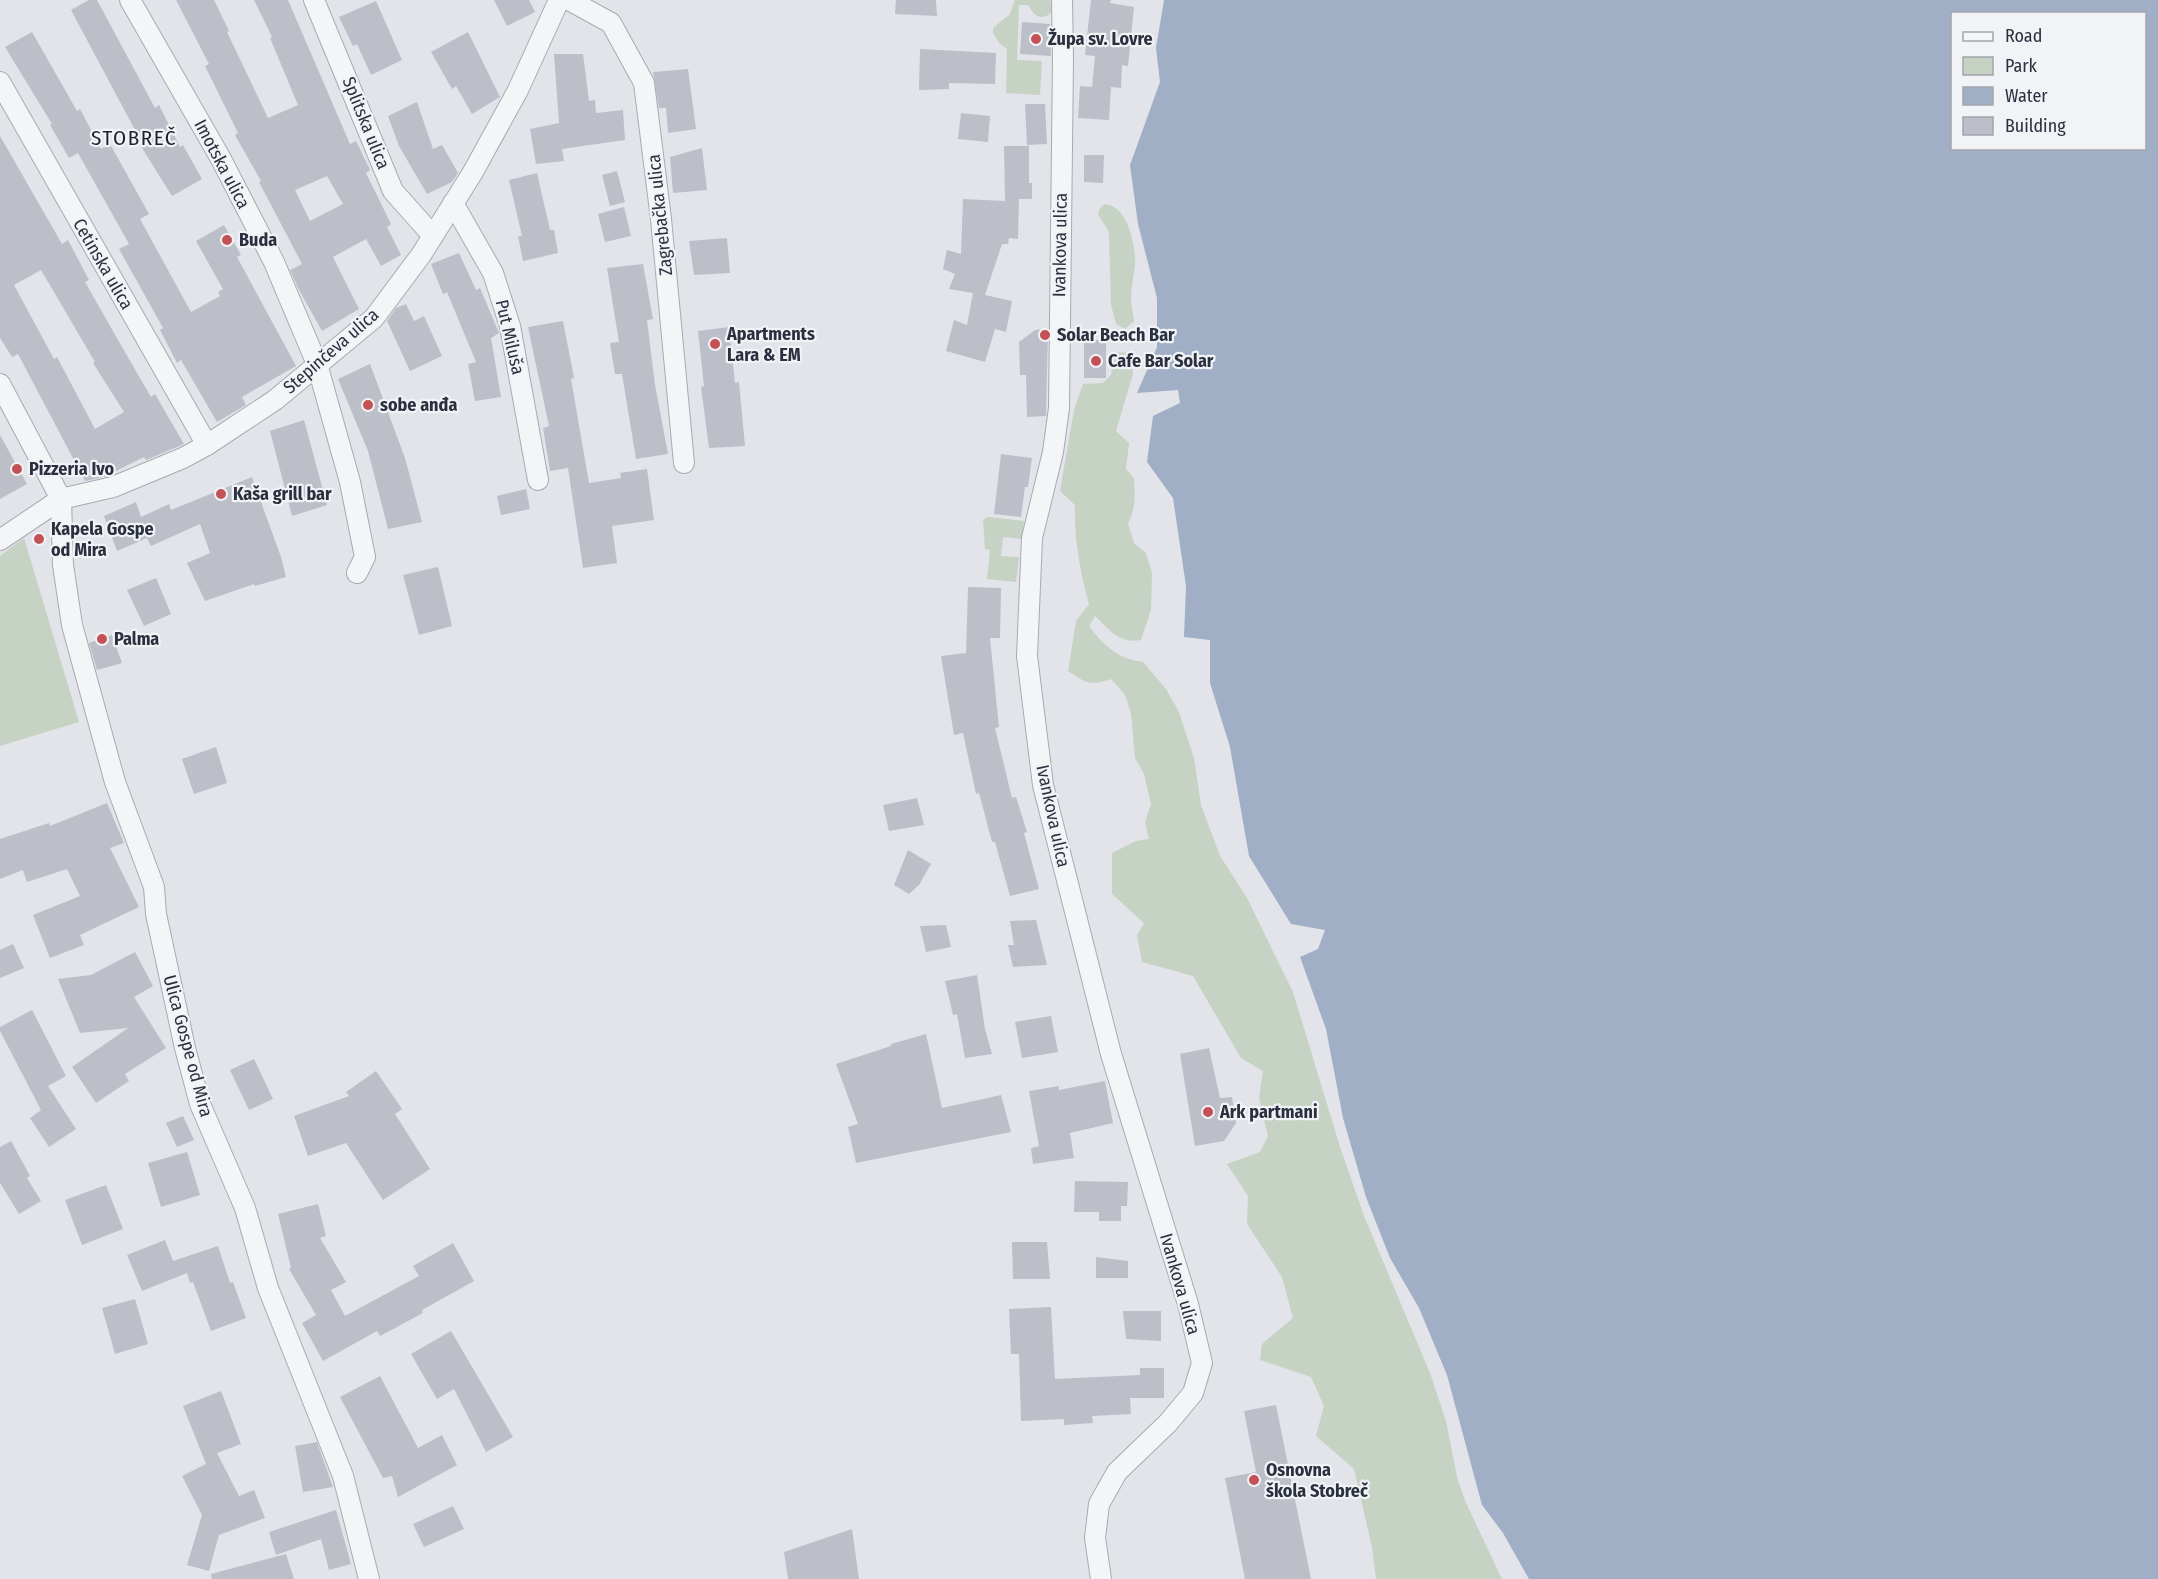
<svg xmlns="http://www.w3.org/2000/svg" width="2158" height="1579" font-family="'Fira Sans Condensed',sans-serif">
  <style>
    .green { fill: #c6d2c3 }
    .water { fill: #a0aec6; fill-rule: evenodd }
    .building { fill: #bcbfc8; fill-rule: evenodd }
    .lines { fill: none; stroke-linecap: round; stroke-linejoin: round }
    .street-casing { stroke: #a7aab3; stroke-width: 22 }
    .street { stroke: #f4f5f7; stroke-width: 20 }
    .poi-dot { fill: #c35156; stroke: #f1f3f6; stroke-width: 2 }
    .labels { text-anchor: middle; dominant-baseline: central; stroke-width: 4.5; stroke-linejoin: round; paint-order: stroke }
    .poi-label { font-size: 18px; font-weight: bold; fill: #2b303f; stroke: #f1f3f6; text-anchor: start }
    .street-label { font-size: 18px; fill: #2b303f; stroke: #f1f3f6 }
    .quarter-label { font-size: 21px; letter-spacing: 1.5px; fill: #1d2230; stroke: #f1f3f6 }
  </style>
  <rect width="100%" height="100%" fill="#e2e4e9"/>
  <!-- green -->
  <g class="green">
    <path d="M 1015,0 L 1050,0 L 1052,12 C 1040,22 1035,16 1028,5 L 1019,5 L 1017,60 L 1042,61 L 1040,95 L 1006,93 L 1007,49 L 999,43 L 993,33 L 993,28 L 1010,14 Z"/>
    <path d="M 1105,204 C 1128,206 1136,246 1135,265 C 1134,276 1131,287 1131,298 C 1131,305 1133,313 1134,321 L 1125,329 L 1116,324 L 1111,305 L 1109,232 L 1098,214 L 1100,208 Z"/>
    <path d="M 1114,352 L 1130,353 L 1133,374 L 1116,431 L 1129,443 L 1126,469 L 1134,478 C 1135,496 1136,507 1128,524 L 1134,543 L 1146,553 L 1152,573 L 1151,610 L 1141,640 C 1119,644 1110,630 1095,616 L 1089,626 C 1103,645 1118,659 1143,662 L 1166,689 L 1179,712 L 1194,758 L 1201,805 L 1220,856 L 1247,898 L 1293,992 L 1340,1147 L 1364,1216 L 1430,1373 L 1446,1421 L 1457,1477 L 1466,1503 L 1502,1579 L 1376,1579 L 1372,1547 L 1354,1469 L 1316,1436 L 1324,1406 L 1311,1377 L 1260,1360 L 1262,1344 L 1293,1318 L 1282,1277 L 1247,1224 L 1248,1196 L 1227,1164 L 1260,1152 L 1268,1136 L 1259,1098 L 1263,1071 L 1241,1058 L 1193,976 L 1142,962 L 1137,935 L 1144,923 L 1112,894 L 1112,853 L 1136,841 L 1149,839 L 1145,822 L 1151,804 L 1144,774 L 1135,758 L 1131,713 L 1125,695 L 1111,679 C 1089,686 1086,683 1068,671 L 1076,621 L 1089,604 C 1080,571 1074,539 1075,505 L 1060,491 L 1074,410 L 1083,384 L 1103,383 L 1111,375 Z"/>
    <path d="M 988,517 L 1024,521 L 1022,539 L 1003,537 L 1001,556 L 1019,557 L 1016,582 L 987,579 L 990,550 L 985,549 L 983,520 Z"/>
    <path d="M 24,538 L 79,722 L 0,746 L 0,556 Z"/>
  </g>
  <!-- water -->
  <path class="water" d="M 1164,0 L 2158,0 L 2158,1579 L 1529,1579 L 1503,1533 L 1482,1505 L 1447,1375 L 1419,1308 L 1390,1258 L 1366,1197 L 1343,1118 L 1326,1029 L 1300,957 L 1318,949 L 1325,930 L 1291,924 L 1249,856 L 1230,747 L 1210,683 L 1210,640 L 1184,637 L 1186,586 L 1173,498 L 1147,462 L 1153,416 L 1180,403 L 1178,390 L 1137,393 L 1157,347 L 1157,298 L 1138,224 L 1130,165 L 1160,82 L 1156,48 ZM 1952,14 L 2144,14 L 2144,148 L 1952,148 Z"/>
  <!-- building -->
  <g class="building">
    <path d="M 89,0 L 97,0 L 155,108 L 159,105 L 180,147 L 183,145 L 202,179 L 172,196 L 132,132 L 135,130 L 71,10 Z"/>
    <path d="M 176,0 L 214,0 L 229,31 L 227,32 L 268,118 L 298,105 L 270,38 L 272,37 L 254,0 L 288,0 L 350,144 L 356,141 L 370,170 L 366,173 L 391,224 L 387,227 L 401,255 L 381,266 L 366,239 L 333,257 L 359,309 L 322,331 L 298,288 L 290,270 L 302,264 L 259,182 L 261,181 L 235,135 L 238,133 L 205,66 L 209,64 ZM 327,176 L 343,204 L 310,221 L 295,190 Z"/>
    <path d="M 494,0 L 529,0 L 535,12 L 507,26 Z"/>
    <path d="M 896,0 L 936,0 L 937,16 L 895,14 Z"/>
    <path d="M 1091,0 L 1111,0 L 1110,3 L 1134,7 L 1128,66 L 1122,65 L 1121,88 L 1111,87 L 1109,120 L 1078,118 L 1080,86 L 1092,87 L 1095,56 L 1085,55 Z"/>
    <path d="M 376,1 L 402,60 L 371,75 L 357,44 L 353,46 L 339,17 Z"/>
    <path d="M 1022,22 L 1050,24 L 1051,56 L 1020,54 Z"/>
    <path d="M 32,32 L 77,111 L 80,109 L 101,149 L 110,144 L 149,214 L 140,219 L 191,312 L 220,296 L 218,292 L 223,289 L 196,241 L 224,225 L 241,255 L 237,257 L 296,366 L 242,397 L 246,405 L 217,422 L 181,360 L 177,363 L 160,330 L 163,328 L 119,249 L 129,244 L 78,153 L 69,158 L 50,125 L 52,124 L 5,47 Z"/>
    <path d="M 468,32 L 500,97 L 472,114 L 456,86 L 452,89 L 431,52 Z"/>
    <path d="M 920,49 L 996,53 L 995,84 L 949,83 L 949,89 L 919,90 Z"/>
    <path d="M 554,54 L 583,54 L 589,101 L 595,100 L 596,113 L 623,110 L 625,140 L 562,149 L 564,161 L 536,164 L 530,129 L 559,123 Z"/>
    <path d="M 688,69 L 696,129 L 668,133 L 666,108 L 659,108 L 653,72 Z"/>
    <path d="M 417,102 L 433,149 L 442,145 L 458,173 L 452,182 L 427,194 L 399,146 L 388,116 Z"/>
    <path d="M 1025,104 L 1045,104 L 1047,144 L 1027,145 Z"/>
    <path d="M 961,113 L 990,116 L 988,142 L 958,139 Z"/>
    <path d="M 0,136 L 62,244 L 68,240 L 89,280 L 85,282 L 122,347 L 151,397 L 155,394 L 184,444 L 146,460 L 144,457 L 104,477 L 85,481 L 18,354 L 12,357 L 0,338 ZM 41,270 L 95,362 L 93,363 L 124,412 L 95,429 L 57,357 L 54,359 L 14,285 Z"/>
    <path d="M 1004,146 L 1029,146 L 1029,183 L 1032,183 L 1032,199 L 1019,199 L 1018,239 L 1009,238 L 1008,244 L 1002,244 L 985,295 L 1012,301 L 1006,332 L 995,329 L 985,362 L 946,351 L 954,320 L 967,325 L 973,293 L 949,289 L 955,274 L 943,269 L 947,250 L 961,254 L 963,199 L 1005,201 Z"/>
    <path d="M 702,148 L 707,190 L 673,193 L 670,157 Z"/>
    <path d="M 1084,155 L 1104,155 L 1103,183 L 1084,182 Z"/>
    <path d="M 617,171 L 625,202 L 610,206 L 602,175 Z"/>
    <path d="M 537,173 L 550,230 L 554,230 L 558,253 L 523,261 L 518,236 L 522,236 L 509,180 Z"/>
    <path d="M 624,207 L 631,236 L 605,242 L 598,214 Z"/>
    <path d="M 727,238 L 730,273 L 694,275 L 689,241 Z"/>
    <path d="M 459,253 L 476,290 L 480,288 L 499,333 L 491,338 L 501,397 L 475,401 L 468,364 L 476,362 L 447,292 L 443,294 L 431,264 Z"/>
    <path d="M 643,264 L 653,319 L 647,320 L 655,385 L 668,454 L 636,459 L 622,374 L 615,374 L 610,343 L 619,342 L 607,268 Z"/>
    <path d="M 406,304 L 414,321 L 424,316 L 442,356 L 410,371 L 387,321 L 396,308 Z"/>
    <path d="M 563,321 L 574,378 L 571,379 L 589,483 L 621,478 L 620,473 L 647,469 L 654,520 L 612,526 L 617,563 L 583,568 L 568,468 L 550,471 L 543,428 L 549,426 L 528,327 Z"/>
    <path d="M 729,327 L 735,383 L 739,382 L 745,446 L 709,448 L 701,387 L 704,386 L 698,331 Z"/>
    <path d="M 1048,329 L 1046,416 L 1027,417 L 1026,375 L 1020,375 L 1019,342 L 1035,330 Z"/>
    <rect x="1084" y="340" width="22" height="38"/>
    <path d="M 370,364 L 405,458 L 422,522 L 388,529 L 368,451 L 338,379 Z"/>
    <path d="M 304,420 L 327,505 L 292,516 L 270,431 Z"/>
    <path d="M 0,435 L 27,484 L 0,499 Z"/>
    <path d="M 1001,454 L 1032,458 L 1028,487 L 1025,487 L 1021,517 L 994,514 Z"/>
    <path d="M 252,477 L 281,557 L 286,577 L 255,586 L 254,584 L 205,601 L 187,563 L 210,553 L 200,524 L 151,546 L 147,538 L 117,551 L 104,516 L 136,502 L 141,517 L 169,504 L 171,510 Z"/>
    <path d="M 526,489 L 530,509 L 501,515 L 497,496 Z"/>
    <path d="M 438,567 L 452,626 L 419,635 L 403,575 Z"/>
    <path d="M 156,578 L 171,614 L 144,626 L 127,590 Z"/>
    <path d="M 968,587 L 1001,588 L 1000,638 L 990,638 L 999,727 L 995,728 L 1012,798 L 1016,797 L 1027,832 L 1024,833 L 1039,889 L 1010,896 L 995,842 L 992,842 L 979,793 L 976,794 L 963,733 L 954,735 L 941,656 L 966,653 Z"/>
    <path d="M 112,635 L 122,663 L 97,670 L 89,643 Z"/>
    <path d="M 216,747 L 227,783 L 194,794 L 182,759 Z"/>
    <path d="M 917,798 L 924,825 L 889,831 L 883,805 Z"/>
    <path d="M 107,803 L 124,843 L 110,848 L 139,907 L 80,935 L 84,945 L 50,958 L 33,915 L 80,896 L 67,869 L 27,882 L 23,870 L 0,879 L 0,839 L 49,823 L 50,826 Z"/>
    <path d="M 908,850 L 931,864 L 919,885 L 909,894 L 894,885 Z"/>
    <path d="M 1036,920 L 1047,965 L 1013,967 L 1008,945 L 1014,945 L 1010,921 Z"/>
    <path d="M 946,925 L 951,947 L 926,952 L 920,926 Z"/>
    <path d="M 13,944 L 24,968 L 0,978 L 0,950 Z"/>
    <path d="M 135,952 L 153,986 L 134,997 L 166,1048 L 125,1074 L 129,1081 L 96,1103 L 72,1067 L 128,1028 L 80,1033 L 58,979 L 91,975 Z"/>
    <path d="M 977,975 L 985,1029 L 992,1054 L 965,1058 L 957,1014 L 953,1015 L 945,981 Z"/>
    <path d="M 32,1010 L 66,1076 L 48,1086 L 76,1129 L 49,1147 L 30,1118 L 41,1110 L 0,1031 L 0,1027 Z"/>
    <path d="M 1051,1016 L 1058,1052 L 1022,1058 L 1015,1022 Z"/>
    <path d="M 926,1034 L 942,1108 L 1001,1095 L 1011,1132 L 856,1163 L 848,1127 L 858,1124 L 836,1064 L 891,1046 L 891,1044 Z"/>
    <path d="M 1209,1048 L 1220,1098 L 1232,1097 L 1236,1123 L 1224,1141 L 1195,1146 L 1180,1054 Z"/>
    <path d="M 254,1059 L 273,1099 L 249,1110 L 230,1070 Z"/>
    <path d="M 376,1071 L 402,1109 L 395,1114 L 430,1169 L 383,1200 L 346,1143 L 308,1156 L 294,1116 L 349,1096 L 346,1092 Z"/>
    <path d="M 1105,1081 L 1113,1123 L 1070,1133 L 1074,1158 L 1033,1164 L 1031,1148 L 1039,1146 L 1029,1091 L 1059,1086 L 1059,1090 Z"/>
    <path d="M 183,1116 L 194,1140 L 177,1147 L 166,1123 Z"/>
    <path d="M 11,1141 L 30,1176 L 27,1178 L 41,1201 L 19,1214 L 0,1183 L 0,1147 Z"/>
    <path d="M 187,1152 L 200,1195 L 161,1207 L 148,1163 Z"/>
    <path d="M 1075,1181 L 1128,1182 L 1127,1206 L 1121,1206 L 1121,1221 L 1099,1221 L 1099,1212 L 1074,1212 Z"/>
    <path d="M 106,1185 L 123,1229 L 82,1245 L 65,1200 Z"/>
    <path d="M 318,1204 L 326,1236 L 320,1238 L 346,1282 L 331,1290 L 345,1316 L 419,1276 L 413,1266 L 453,1243 L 474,1281 L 422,1310 L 423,1313 L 380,1336 L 377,1331 L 323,1361 L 302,1323 L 316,1315 L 289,1269 L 291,1268 L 278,1214 Z"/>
    <path d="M 165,1240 L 173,1261 L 218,1246 L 230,1283 L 233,1282 L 246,1318 L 211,1331 L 193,1282 L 190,1283 L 187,1273 L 142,1291 L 127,1255 Z"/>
    <path d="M 1012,1242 L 1047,1242 L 1050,1279 L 1013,1279 Z"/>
    <path d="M 1096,1257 L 1128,1261 L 1128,1278 L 1096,1278 Z"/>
    <path d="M 135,1299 L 148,1344 L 115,1354 L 102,1308 Z"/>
    <path d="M 1051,1307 L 1055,1379 L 1140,1375 L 1140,1368 L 1164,1368 L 1164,1398 L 1130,1398 L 1131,1414 L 1092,1416 L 1093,1423 L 1064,1425 L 1064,1419 L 1021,1421 L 1019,1354 L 1011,1354 L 1009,1309 Z"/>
    <path d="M 1123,1311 L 1161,1311 L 1161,1341 L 1126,1339 Z"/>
    <path d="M 451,1331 L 513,1437 L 486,1452 L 454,1389 L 437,1399 L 411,1354 Z"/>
    <path d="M 380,1376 L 418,1448 L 442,1435 L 457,1465 L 398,1497 L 392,1476 L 383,1478 L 340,1397 Z"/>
    <path d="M 221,1391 L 241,1444 L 217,1453 L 239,1496 L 254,1490 L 265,1518 L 219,1535 L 209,1571 L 187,1565 L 202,1515 L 182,1476 L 206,1464 L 183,1406 Z"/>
    <path d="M 1276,1405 L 1311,1579 L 1245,1579 L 1225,1478 L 1256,1472 L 1244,1411 Z"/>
    <path d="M 317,1442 L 333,1487 L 303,1492 L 295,1446 Z"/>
    <path d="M 453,1506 L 464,1529 L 424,1547 L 413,1524 Z"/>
    <path d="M 336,1510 L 351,1564 L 329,1570 L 321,1539 L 276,1555 L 269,1532 Z"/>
    <path d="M 852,1529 L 859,1579 L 788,1579 L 784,1552 Z"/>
    <path d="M 286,1554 L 294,1579 L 212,1579 L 211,1574 Z"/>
  </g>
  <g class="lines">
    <!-- street casing -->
    <g class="street-casing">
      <g id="street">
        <path d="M 130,0 L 221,159 L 274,262 L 317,364 L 350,482 L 365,557 L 357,573"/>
        <path d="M 314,0 L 393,191 L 433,236"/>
        <path d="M 569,0 L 611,23 L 644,83 L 661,219 L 684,463"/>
        <path d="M 1062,0 L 1063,59 L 1059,408 L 1053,452 L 1032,538 L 1027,656 L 1043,785 L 1111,1054 L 1188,1304 L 1202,1363 L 1193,1393 L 1168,1423 L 1117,1472 L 1099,1504 L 1095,1538 L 1101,1579"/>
        <path d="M 0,82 L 207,445"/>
        <path d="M 453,203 L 493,273 L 510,326 L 538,480"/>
        <path d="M 0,384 L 61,499 L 63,565 L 72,625 L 115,782 L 154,887 L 156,914 L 185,1048 L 200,1104 L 245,1208 L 268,1288 L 343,1476 L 369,1579"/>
        <path d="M 0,540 L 61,499 L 113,487 L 183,458 L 207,445 L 275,400 L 374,318 L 421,255 L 473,172 L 518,90 L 559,0"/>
      </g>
    </g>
    <!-- street -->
    <use href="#street" class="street"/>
  </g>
  <!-- markers -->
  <g class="poi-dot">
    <circle cx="1036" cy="39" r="6"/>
    <circle cx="227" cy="240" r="6"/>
    <circle cx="1045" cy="335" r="6"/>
    <circle cx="715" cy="344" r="6"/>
    <circle cx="1096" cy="361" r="6"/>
    <circle cx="368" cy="405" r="6"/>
    <circle cx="17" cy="469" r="6"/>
    <circle cx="221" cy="494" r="6"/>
    <circle cx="39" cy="539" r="6"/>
    <circle cx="102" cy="639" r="6"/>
    <circle cx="1208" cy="1112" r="6"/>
    <circle cx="1254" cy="1480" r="6"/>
  </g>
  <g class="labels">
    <!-- poi labels -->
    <g class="poi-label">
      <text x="1048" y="39">Župa sv. Lovre</text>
      <text x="239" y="240">Buda</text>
      <text x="727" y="334">Apartments<tspan x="727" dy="21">Lara &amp; EM</tspan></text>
      <text x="1057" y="335">Solar Beach Bar</text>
      <text x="1108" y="361">Cafe Bar Solar</text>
      <text x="380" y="405">sobe anđa</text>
      <text x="29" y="469">Pizzeria Ivo</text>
      <text x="233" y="494">Kaša grill bar</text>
      <text x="51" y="529">Kapela Gospe<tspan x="51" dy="21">od Mira</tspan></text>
      <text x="114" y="639">Palma</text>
      <text x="1220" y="1112">Ark partmani</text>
      <text x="1266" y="1470">Osnovna<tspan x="1266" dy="21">škola Stobreč</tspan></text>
    </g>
    <!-- street labels -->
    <g class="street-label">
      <text transform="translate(366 123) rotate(68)">Splitska ulica</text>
      <text transform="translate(222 164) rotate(62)">Imotska ulica</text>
      <text transform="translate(660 215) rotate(-96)">Zagrebačka ulica</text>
      <text transform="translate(1060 245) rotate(-89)">Ivankova ulica</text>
      <text transform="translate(103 264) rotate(60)">Cetinska ulica</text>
      <text transform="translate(510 337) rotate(77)">Put Miluša</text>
      <text transform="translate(331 351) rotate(-41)">Stepinčeva ulica</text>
      <text transform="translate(1053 816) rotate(78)">Ivankova ulica</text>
      <text transform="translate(188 1046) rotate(75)">Ulica Gospe od Mira</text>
      <text transform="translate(1180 1284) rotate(74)">Ivankova ulica</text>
    </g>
    <!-- quarter labels -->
    <g class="quarter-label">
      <text x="134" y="138">STOBREČ</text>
    </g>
  </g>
  <!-- legend -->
  <rect x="1951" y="12" width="195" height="138" fill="#f1f3f6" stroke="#a2a5ad" stroke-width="1.5"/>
  <rect x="1963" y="32" width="30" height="9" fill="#f4f5f7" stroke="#a2a5ad" stroke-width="1.5"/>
  <text x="2005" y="42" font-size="18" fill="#2b303f">Road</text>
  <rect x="1963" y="57" width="30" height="18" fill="#c6d2c3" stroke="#a2a5ad" stroke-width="1.5"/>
  <text x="2005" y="72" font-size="18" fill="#2b303f">Park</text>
  <rect x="1963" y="87" width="30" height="18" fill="#a0aec6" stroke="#a2a5ad" stroke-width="1.5"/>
  <text x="2005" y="102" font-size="18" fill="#2b303f">Water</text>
  <rect x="1963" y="117" width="30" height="18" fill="#bcbfc8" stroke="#a2a5ad" stroke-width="1.5"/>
  <text x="2005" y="132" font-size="18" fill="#2b303f">Building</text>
</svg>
